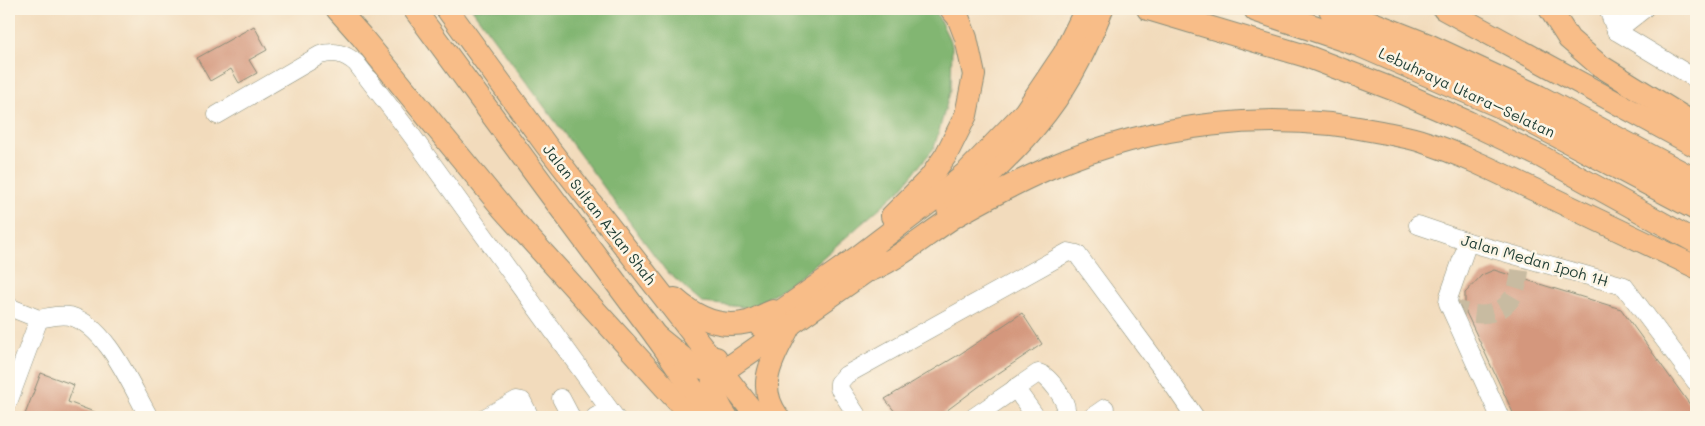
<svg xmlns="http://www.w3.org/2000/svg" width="1705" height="426" font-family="Mali,sans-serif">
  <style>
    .forest { fill: #82b672; stroke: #507a53 }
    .building { fill: #d4977d }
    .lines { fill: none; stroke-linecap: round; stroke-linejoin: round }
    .minor-tunnel { stroke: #c8bba1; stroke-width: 18; stroke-dasharray: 18 9; stroke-linecap: butt }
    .minor-casing { stroke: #888c78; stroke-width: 19 }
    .major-casing { stroke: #888c78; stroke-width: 24 }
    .highway-casing { stroke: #888c78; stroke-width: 28 }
    .minor { stroke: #fff; stroke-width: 18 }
    .major { stroke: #f8bd88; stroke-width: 22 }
    .highway { stroke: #f8bd88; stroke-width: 26 }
    .labels { text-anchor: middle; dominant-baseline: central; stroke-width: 5; stroke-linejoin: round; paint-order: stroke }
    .street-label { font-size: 15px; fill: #1f3d34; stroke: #fcf5e5 }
  </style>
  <rect width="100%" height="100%" fill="#fcf5e5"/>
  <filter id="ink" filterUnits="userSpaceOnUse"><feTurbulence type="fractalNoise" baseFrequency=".02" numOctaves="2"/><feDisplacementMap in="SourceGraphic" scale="10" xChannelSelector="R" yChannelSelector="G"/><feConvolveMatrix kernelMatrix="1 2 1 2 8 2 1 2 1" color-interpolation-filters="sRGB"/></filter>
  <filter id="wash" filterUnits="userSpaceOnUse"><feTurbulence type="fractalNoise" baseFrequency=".0096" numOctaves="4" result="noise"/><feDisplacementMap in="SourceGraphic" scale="20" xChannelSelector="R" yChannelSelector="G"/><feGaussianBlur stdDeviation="1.12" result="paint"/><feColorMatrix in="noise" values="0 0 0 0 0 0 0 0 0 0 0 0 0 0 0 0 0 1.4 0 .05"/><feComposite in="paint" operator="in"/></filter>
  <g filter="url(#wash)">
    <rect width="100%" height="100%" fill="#f2dbbc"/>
    <!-- forest -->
    <path class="forest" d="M 472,9 L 929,9 L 937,14 L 952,45 L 951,89 L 934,148 L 899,191 L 804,274 L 752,308 L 703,303 L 666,271 Z"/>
    <g id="blocks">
      <!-- building -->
      <g class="building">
        <path d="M 254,26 L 267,50 L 249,60 L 257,73 L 239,83 L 231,69 L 210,81 L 197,58 Z"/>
        <path d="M 1494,270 L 1621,309 L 1696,413 L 1696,417 L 1515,417 L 1465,310 L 1465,293 L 1482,275 Z"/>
        <path d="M 1022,313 L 1042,344 L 981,385 L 938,417 L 899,417 L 885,399 L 960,354 Z"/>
        <path d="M 41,373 L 74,385 L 68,402 L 107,417 L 24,417 Z"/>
      </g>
    </g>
  </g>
  <g filter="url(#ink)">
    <use href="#blocks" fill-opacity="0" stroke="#888c78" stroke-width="1"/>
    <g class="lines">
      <!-- minor-tunnel -->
      <path class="minor-tunnel" d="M 1449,306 C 1470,316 1496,321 1512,298 C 1519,288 1520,269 1522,257"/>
      <!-- minor casing -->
      <g class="minor-casing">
        <g id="minor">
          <path d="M 1608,9 L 1616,31 L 1696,79"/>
          <path d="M 1616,31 L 1644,9"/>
          <path d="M 217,115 L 320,55 C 335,51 344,53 356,63 L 410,133 L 615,417"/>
          <path d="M 1418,225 L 1468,242 L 1624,286 L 1696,382"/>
          <path d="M 1468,242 L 1449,296 L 1448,303 L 1500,417"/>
          <path d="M 9,307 L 39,319"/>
          <path d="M 39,319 C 50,317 59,314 70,316 C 107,326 131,386 149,417"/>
          <path d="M 1015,388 L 1036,417"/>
          <path d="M 561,398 L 571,417"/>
          <path d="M 9,400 L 39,319"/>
          <path d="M 486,417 L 517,400 L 522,401 L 530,417"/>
          <path d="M 595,417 L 609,409"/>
          <path d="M 858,417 L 839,388 L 839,383 L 846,375 L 1068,252 L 1077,254 L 1080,258 L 1162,369 L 1195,417"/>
          <path d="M 974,417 L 1038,373 C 1048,374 1068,402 1066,411 L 1060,417"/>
          <path d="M 1092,417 L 1105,408"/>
        </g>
      </g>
      <!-- major casing -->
      <g class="major-casing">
        <g id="major">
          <path d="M 337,9 L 361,36 L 503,209 L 692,417"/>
          <path d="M 414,9 C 490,113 566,216 643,319 C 668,351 689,386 714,417"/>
          <path d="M 447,9 L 546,145 L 757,417"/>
          <path d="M 1148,9 L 1306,56 L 1395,90 L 1468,122 L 1542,157 L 1696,242"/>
          <path d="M 1444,9 L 1696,146"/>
          <path d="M 1550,9 L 1569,39 L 1599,65 L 1696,125"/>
          <path d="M 948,209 C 1000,169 1049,120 1079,61 C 1088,44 1095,26 1102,9"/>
          <path d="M 892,216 L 930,178 L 946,155 L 966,115 L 974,75 L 966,38 L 958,17 L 951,9"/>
          <path d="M 871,270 C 902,257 928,233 957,215 C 987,198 1017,182 1049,168 C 1154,123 1268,109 1381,132 C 1395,135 1410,137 1424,142 C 1464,155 1501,174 1539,192 C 1591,217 1644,242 1696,267"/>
          <path d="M 675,299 C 695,317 720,329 748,322 C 756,319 765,314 773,311"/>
          <path d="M 760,326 L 859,256 L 938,196 L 967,172 L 1025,112 L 1064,54 L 1086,9"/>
          <path d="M 656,336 L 693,366 L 722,372 L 881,261"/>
          <path d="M 716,358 L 713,360 C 710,379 715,402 727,417"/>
          <path d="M 778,417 C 754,384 774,357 790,325"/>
        </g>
      </g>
      <!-- highway casing -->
      <g class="highway-casing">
        <g id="highway">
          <path d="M 1257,9 L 1361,44 L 1508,108 L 1696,207"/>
          <path d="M 1332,9 L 1426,46 L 1538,98 L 1696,182"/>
        </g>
      </g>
      <!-- minor -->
      <use href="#minor" class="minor"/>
      <!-- major -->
      <use href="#major" class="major"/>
      <!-- highway -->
      <use href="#highway" class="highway"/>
    </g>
  </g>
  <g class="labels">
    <!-- street labels -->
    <g class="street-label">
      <text transform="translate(1467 92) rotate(25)">Lebuhraya Utara–Selatan</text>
      <text transform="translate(600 214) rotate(52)">Jalan Sultan Azlan Shah</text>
      <text transform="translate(1535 260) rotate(16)">Jalan Medan Ipoh 1H</text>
    </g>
  </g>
  <!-- margin -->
  <rect width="1705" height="426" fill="none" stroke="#fcf5e5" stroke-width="30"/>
</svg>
